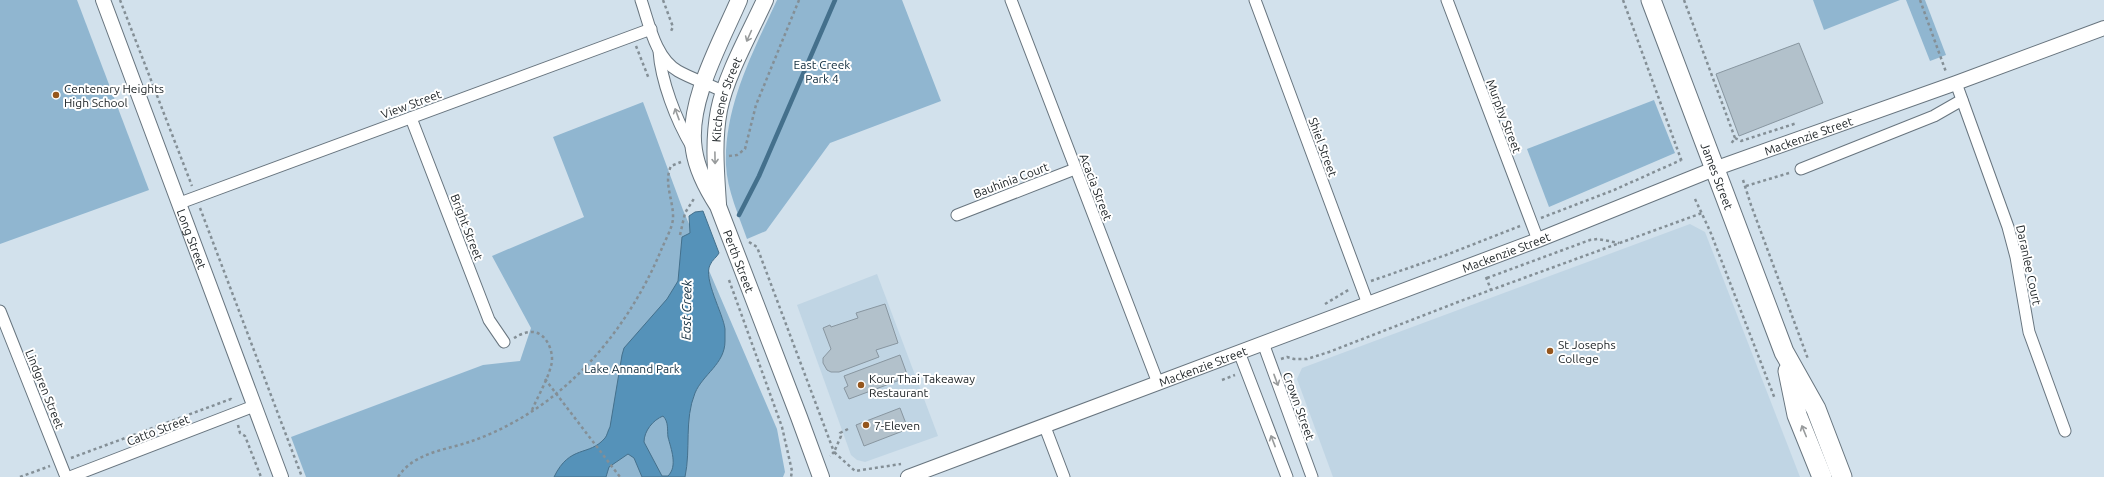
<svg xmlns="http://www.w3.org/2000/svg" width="2104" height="477" font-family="Ubuntu,sans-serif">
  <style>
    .built { fill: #c0d5e4 }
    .green { fill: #90b6d0 }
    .water { fill: #5592b9; stroke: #44708c; fill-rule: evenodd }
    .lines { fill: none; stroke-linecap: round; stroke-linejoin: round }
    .stream { stroke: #44708c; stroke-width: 4.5 }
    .building { fill: #b2c1cb; stroke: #8896a0 }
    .minor-casing { stroke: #68757f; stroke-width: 13 }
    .tertiary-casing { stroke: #68757f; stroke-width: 16 }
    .secondary-casing { stroke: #68757f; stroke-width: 18 }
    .trunk-casing { stroke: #68757f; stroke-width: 21 }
    .path { stroke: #848f96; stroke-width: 2.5; stroke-dasharray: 3 3; stroke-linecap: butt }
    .minor { stroke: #fff; stroke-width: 11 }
    .tertiary { stroke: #fff; stroke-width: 14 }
    .secondary { stroke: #fff; stroke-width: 16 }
    .trunk { stroke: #fff; stroke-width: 19 }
    .oneway { stroke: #989b9c }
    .poi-dot { fill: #95561d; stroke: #fff; stroke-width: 1.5 }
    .labels { text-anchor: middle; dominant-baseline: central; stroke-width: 4; stroke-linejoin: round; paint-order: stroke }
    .park-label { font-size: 12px; fill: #102c3d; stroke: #fff }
    .poi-label { font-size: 12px; fill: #1b2124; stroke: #fff; text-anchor: start }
    .street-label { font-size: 12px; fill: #1b2124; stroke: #fff }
    .water-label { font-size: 13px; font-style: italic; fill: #112d3e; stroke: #fff }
  </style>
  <rect width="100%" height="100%" fill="#d2e1ec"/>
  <!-- built -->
  <g class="built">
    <path d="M 1690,224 L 1705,232 L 1800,477 L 1333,477 L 1297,379 L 1302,368 Z"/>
    <path d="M 877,274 L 938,436 L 865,462 L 857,460 L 851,455 L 797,305 Z"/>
  </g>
  <!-- green -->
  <g class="green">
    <path d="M 0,0 L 77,0 L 149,190 L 0,244 Z"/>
    <path d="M 777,0 L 902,0 L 941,101 L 830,143 L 766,231 L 747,239 C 739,216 727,190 726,165 C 724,106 753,52 777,0 Z"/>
    <path d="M 1813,0 L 1900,0 L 1824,30 Z"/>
    <path d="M 1906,0 L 1925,0 L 1946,55 L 1930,61 Z"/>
    <path d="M 1654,100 L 1675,153 L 1549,207 L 1527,149 Z"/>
    <path d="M 643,102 L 683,210 L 777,429 L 785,472 L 783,477 L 306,477 L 291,437 L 483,365 L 520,361 L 531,328 L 492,256 L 584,217 L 553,137 Z"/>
  </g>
  <!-- water -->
  <path class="water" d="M 703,211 L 719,253 C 717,257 712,260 710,265 C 703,279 723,313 725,329 C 725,333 725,337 725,341 C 725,364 703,374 695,393 C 684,420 691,449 685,477 L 642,477 L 634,458 L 628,454 L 609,467 L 606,477 L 554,477 C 570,444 589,457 605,438 C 607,436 608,430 610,427 L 622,355 L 624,348 L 667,299 L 678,281 L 682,237 L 690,233 L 689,216 L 695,212 ZM 663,416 C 669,422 667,430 668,437 C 671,449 678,466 668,476 L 662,476 L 644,442 C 644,431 653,420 663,416 Z"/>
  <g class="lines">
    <!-- stream -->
    <path class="stream" d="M 739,215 L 759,176 L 835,0"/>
  </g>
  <!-- building -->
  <g class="building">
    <path d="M 1799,43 L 1823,103 L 1739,136 L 1716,74 Z"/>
    <path d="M 885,304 L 898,343 L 876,350 L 879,357 L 839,372 L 831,372 L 827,370 L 823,363 L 823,358 L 831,349 L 823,328 L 830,325 L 831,327 L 858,318 L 856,313 Z"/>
    <path d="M 900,355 L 908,377 L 849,399 L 844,388 L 848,386 L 844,376 Z"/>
    <path d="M 900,408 L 908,429 L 864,446 L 856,425 Z"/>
  </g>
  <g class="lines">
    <!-- minor casing -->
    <g class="minor-casing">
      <g id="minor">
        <path d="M 641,0 C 649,23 655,58 678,71 C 692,79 709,84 724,92"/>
        <path d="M 1011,0 L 1158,383"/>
        <path d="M 1255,0 L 1368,304"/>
        <path d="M 1447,0 L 1538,240"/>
        <path d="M 659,51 C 661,81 676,120 692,147"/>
        <path d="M 1956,83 L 2008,227 L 2016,257 L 2029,332 L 2065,431"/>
        <path d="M 411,118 L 489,320 L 504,342"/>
        <path d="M 1801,169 L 1934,116 L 1962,100"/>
        <path d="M 180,203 L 651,29"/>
        <path d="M 957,215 L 1075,169"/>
        <path d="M 0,311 L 66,477"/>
        <path d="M 1263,343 L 1312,477"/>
        <path d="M 1239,352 L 1287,477"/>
        <path d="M 1045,427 L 1064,477"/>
        <path d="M 70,477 L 254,406"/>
      </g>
    </g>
    <!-- tertiary casing -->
    <g class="tertiary-casing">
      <g id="tertiary">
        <path id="s1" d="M 103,0 L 281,477"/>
        <path id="s2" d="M 908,477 L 1538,240 L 1714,169 L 1956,83 L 2104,28"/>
      </g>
    </g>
    <!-- secondary casing -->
    <g class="secondary-casing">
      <g id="secondary">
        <path id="s3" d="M 739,0 C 721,42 686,103 694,150 C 697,170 707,189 718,206 L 799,417 L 821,477"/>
        <path id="s4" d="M 718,204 C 716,173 713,141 719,110 C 726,75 750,33 765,0"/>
      </g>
    </g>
    <!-- trunk casing -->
    <g class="trunk-casing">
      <g id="trunk">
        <path id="s5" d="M 1651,0 L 1784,352 L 1816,409 L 1842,477"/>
        <path d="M 1788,371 L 1797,415 L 1822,477"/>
      </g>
    </g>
    <!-- path -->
    <g class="path">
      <path d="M 120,0 L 192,186"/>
      <path d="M 663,0 L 673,27 L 670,33"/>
      <path d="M 1623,0 L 1682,162"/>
      <path d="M 1684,0 L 1735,138 L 1731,144"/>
      <path d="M 1920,0 L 1946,72"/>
      <path d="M 636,46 L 649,79"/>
      <path d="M 1735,138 L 1741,141 L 1797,123"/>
      <path d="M 729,156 L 737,155 L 745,149 L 756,105 L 799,0"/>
      <path d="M 1743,180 L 1751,205 L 1808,359"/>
      <path d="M 1746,186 L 1789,173"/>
      <path d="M 1695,199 L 1710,231 L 1775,399"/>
      <path d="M 200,208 L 302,477"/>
      <path d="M 1541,218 L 1614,190 L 1681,160"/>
      <path d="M 680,235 L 685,213 L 695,197"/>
      <path d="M 749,242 L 757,247 L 834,452 L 830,456"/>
      <path d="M 1486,277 L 1491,290"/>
      <path d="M 1487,278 L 1590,240 L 1598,239 L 1619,243"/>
      <path d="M 729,280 L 782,427 L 792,471 L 791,477"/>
      <path d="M 1371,281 L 1446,255 L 1520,226"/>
      <path d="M 1325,304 L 1350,289"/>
      <path d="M 514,338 C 519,335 525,332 532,332 C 547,332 555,354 551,366 C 547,381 538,396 532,410"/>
      <path d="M 1281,359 L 1287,357 L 1294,359 L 1307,359 L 1329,352 L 1458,302 L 1702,213"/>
      <path d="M 545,379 L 620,477"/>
      <path d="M 1222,380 L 1235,375"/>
      <path d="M 238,425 L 240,433 L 245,436 L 261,477"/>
      <path d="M 848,429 L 840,433 L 841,436 L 834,452 L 855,471 L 901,464"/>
      <path d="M 71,458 L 231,399 L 232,401"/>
      <path d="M 20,477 L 50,466"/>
      <path d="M 398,477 C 414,452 447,450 472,441 C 501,431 533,413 557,393 C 603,356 640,302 662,248 C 666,239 672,228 673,219 C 674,201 663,183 671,166 L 681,162"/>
    </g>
    <!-- minor -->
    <use href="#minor" class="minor"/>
    <!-- tertiary -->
    <use href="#tertiary" class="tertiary"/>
    <!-- secondary -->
    <use href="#secondary" class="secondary"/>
    <!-- trunk -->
    <use href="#trunk" class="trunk"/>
  </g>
  <!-- one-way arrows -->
  <defs><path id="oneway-shaft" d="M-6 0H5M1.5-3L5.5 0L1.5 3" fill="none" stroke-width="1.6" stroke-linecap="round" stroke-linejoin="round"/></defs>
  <g class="oneway">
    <use href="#oneway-shaft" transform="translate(749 36) rotate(114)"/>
    <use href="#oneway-shaft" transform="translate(677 114) rotate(-110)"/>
    <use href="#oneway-shaft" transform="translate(715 158) rotate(89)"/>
    <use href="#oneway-shaft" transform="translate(1276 380) rotate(70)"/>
    <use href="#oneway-shaft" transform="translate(1804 431) rotate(-112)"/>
    <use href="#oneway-shaft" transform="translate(1273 441) rotate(-111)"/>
  </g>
  <!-- markers -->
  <g class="poi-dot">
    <circle cx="56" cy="95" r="4"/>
    <circle cx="1550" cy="351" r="4"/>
    <circle cx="861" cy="385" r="4"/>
    <circle cx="866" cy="425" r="4"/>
  </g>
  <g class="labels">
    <!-- park labels -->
    <g class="park-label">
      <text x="822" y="64">East Creek<tspan x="822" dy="14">Park 4</tspan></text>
      <text x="632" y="368">Lake Annand Park</text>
    </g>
    <!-- poi labels -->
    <g class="poi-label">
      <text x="64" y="88">Centenary Heights<tspan x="64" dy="14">High School</tspan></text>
      <text x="1558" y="344">St Josephs<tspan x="1558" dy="14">College</tspan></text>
      <text x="869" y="378">Kour Thai Takeaway<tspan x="869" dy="14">Restaurant</tspan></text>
      <text x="874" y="425">7-Eleven</text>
    </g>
    <!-- street labels -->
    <g class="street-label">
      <text stroke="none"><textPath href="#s4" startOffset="106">Kitchener Street</textPath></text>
      <text transform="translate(411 104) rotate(-20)">View Street</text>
      <text transform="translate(1504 116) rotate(69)">Murphy Street</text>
      <text stroke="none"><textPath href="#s2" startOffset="963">Mackenzie Street</textPath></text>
      <text transform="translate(1323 147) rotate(70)">Shiel Street</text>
      <text stroke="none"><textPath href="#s5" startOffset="188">James Street</textPath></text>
      <text transform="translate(1011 180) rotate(-21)">Bauhinia Court</text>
      <text transform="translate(1096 187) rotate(69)">Acacia Street</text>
      <text transform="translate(467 227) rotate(69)">Bright Street</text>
      <text stroke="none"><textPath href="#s1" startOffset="255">Long Street</textPath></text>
      <text stroke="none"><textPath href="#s2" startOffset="639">Mackenzie Street</textPath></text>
      <text stroke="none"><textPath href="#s3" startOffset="279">Perth Street</textPath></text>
      <text transform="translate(2029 265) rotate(78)">Daranlee Court</text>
      <text stroke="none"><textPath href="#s2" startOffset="315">Mackenzie Street</textPath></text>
      <text transform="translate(45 389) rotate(68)">Lindgren Street</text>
      <text transform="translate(1299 406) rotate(70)">Crown Street</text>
      <text transform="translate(158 430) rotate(-21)">Catto Street</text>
    </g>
    <!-- water labels -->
    <g class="water-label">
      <text transform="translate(686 310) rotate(-89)">East Creek</text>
    </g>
  </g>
</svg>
